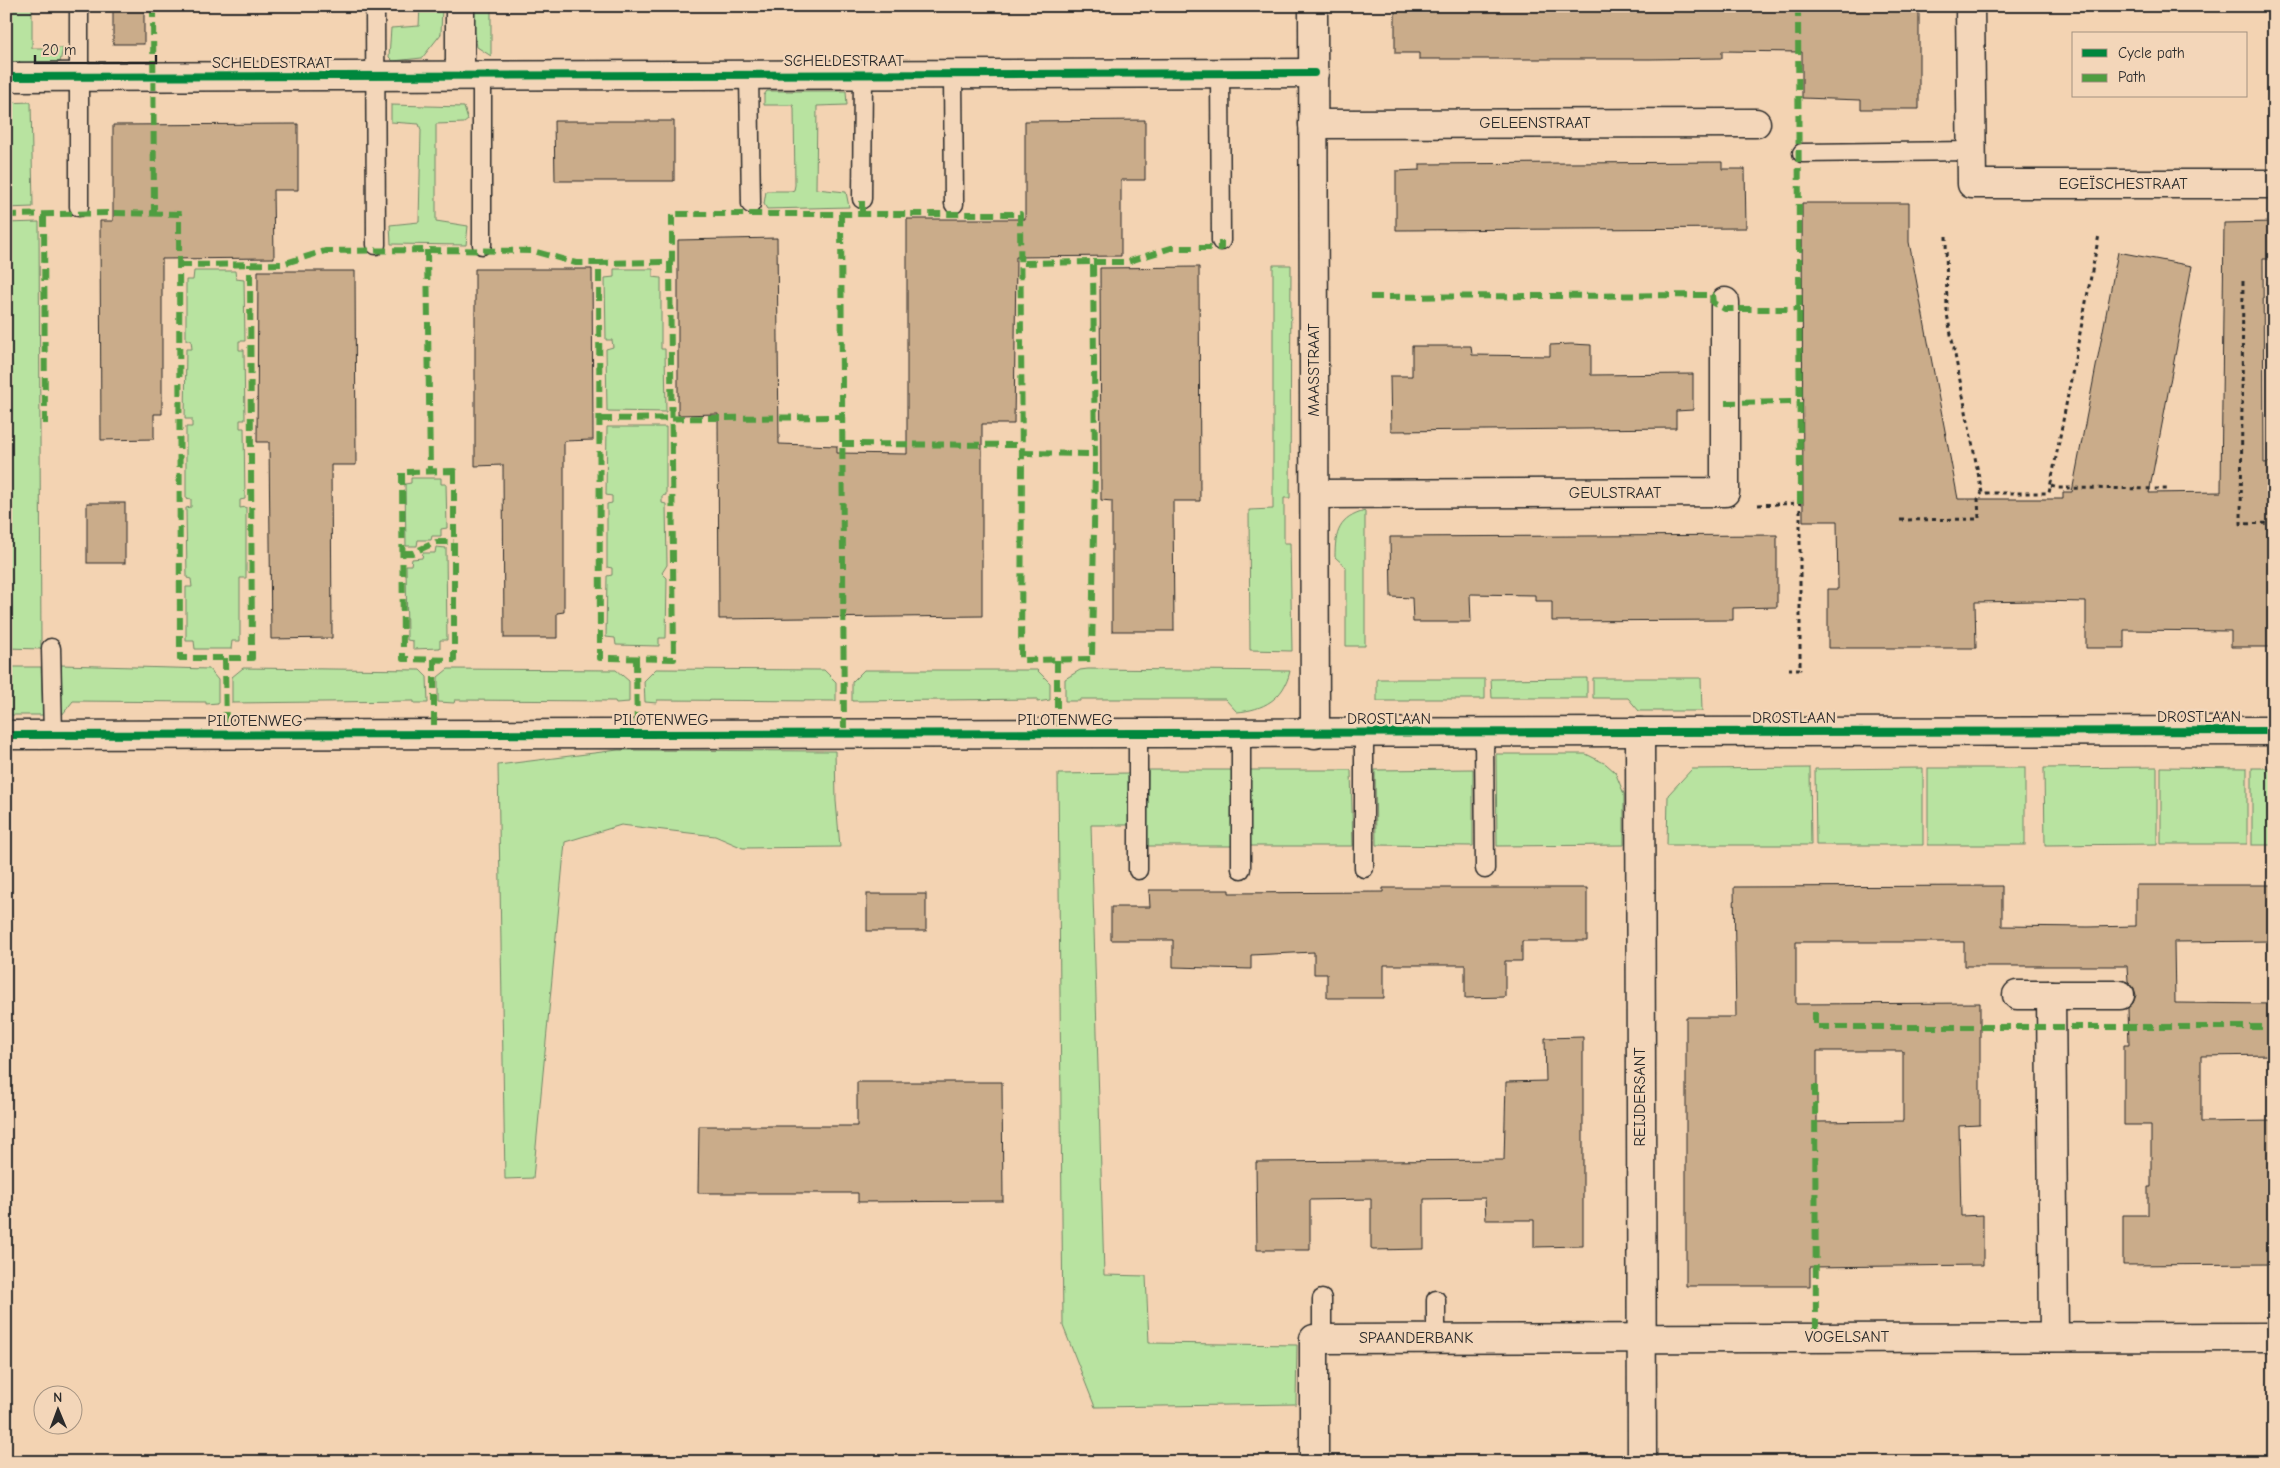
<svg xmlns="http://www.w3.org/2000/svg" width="2280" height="1468" font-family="'Comic Neue',sans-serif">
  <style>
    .green { fill: #b8e3a0; stroke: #728766 }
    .building { fill: #caac8a; stroke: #2b2b2b; fill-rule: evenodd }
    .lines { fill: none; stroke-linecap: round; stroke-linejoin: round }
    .service-casing { stroke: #2b2b2b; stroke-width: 21 }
    .minor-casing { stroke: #2b2b2b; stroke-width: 31 }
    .tertiary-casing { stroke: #2b2b2b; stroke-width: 31 }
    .path { stroke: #2b2b2b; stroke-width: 3; stroke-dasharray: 4 4; stroke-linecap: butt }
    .service { stroke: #f3d6b9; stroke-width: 18 }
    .minor { stroke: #f3d6b9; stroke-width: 28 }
    .tertiary { stroke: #f3d6b9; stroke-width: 28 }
    .quiet { stroke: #4f9d41; stroke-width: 6; stroke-dasharray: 12 6; stroke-linecap: butt }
    .cycleway-casing { stroke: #f3d6b9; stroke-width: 11 }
    .cycleway { stroke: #00873e; stroke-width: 8 }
    .labels { text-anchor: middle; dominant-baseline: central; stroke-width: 5; stroke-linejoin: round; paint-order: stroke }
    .street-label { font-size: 16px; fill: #2b2b2b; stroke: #f3d6b9 }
  </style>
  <rect width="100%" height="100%" fill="#f3d3b2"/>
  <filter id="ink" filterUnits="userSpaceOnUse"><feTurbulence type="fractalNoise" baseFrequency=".02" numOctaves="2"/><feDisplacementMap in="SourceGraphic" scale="10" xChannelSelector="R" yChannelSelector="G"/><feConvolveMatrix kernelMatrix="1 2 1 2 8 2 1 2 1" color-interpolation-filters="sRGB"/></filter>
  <g filter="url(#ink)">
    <!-- green -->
    <g class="green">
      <path d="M 6,6 L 32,6 L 32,48 L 63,48 L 60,62 L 6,62 Z"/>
      <path d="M 420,6 L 442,6 L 441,34 L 422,58 L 393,61 L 389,57 L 391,28 L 419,26 Z"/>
      <path d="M 474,6 L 491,6 L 491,56 L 477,47 L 474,28 Z"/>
      <path d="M 767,91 L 846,91 L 847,105 L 817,106 L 816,189 L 846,192 L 849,207 L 767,209 L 764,204 L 766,191 L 791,191 L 794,190 L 795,185 L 794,108 L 793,105 L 764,105 L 764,95 Z"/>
      <path d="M 31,102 L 33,207 L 6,208 L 6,103 Z"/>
      <path d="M 391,105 L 464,107 L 468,120 L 464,123 L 436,124 L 436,221 L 468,226 L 466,245 L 391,244 L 390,225 L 419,222 L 421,130 L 419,124 L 391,122 Z"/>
      <path d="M 39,222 L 41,649 L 6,648 L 6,223 Z"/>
      <path d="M 1273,265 L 1291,265 L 1290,498 L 1284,498 L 1284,543 L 1290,543 L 1292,651 L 1250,650 L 1249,510 L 1273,509 Z"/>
      <path d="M 614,269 L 653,269 L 653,277 L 661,278 L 661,349 L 665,349 L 666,412 L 607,411 L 606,349 L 613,347 L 612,340 L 606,340 L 605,278 L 614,277 Z"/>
      <path d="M 194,271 L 235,271 L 236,279 L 244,280 L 245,341 L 239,341 L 239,350 L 244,350 L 245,420 L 240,420 L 240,428 L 244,428 L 245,499 L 240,500 L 240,508 L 246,507 L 246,578 L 240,578 L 240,641 L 232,641 L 231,649 L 195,649 L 194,641 L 186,641 L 186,587 L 192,587 L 191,579 L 187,578 L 186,508 L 191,507 L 191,499 L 186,498 L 186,427 L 192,427 L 192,419 L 185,419 L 186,349 L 192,349 L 191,340 L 186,340 L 186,280 L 193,280 Z"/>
      <path d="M 607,427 L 666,427 L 666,495 L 662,496 L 662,503 L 666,504 L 667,565 L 662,573 L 667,578 L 666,638 L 659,638 L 659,646 L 616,645 L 615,638 L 606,637 L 607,576 L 612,575 L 612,568 L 607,567 L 607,504 L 612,503 L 612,496 L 606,495 Z"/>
      <path d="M 411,478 L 441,478 L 441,484 L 446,484 L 447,528 L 441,529 L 441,536 L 432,536 L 431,540 L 418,540 L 417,546 L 406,546 L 405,484 L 411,483 Z"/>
      <path d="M 1365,511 L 1365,646 L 1346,646 L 1346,567 L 1335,557 C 1335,532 1339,518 1365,511 Z"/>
      <path d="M 436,547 L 446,548 L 447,640 L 440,640 L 440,648 L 413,649 L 413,641 L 407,640 L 406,565 L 411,565 L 412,559 L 422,558 L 423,553 L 435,553 Z"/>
      <path d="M 61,665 L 209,669 L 218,680 L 218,703 L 206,704 L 206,702 L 73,701 L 62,715 Z"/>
      <path d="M 6,667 L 41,667 L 43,715 L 6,715 Z"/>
      <path d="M 243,668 L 420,670 L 427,677 L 428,703 L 414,703 L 414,701 L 232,703 L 232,677 Z"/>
      <path d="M 448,669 L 616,670 L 629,681 L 629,702 L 616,703 L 615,701 L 455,700 L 454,703 L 438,702 L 438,677 Z"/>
      <path d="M 656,669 L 824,670 L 836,682 L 836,701 L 657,700 L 657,703 L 645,702 L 644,681 Z"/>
      <path d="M 1088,669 L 1290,671 C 1284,699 1263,710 1237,712 L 1225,699 L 1080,699 L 1080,701 L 1065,701 L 1065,679 L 1080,670 Z"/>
      <path d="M 864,670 L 1037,670 L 1050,683 L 1050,700 L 1037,702 L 1037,699 L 852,701 L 852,682 Z"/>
      <path d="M 1587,678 L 1587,698 L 1492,698 L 1491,679 Z"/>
      <path d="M 1593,678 L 1701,678 L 1702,711 L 1639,711 L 1628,698 L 1593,698 Z"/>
      <path d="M 1377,679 L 1485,679 L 1485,699 L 1409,699 L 1409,701 L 1377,701 Z"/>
      <path d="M 618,750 L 835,751 L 836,801 L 840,847 L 743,848 L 715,836 L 621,825 L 565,842 L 533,1178 L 505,1179 L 498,765 Z"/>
      <path d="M 1496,754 L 1586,754 L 1606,764 L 1615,772 L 1624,794 L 1624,845 L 1497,846 Z"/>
      <path d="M 2157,767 L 2157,844 L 2045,845 L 2044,768 Z"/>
      <path d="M 2161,767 L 2247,768 L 2247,844 L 2161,844 Z"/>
      <path d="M 1810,768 L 1811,845 L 1667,845 L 1668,795 L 1692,769 Z"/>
      <path d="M 1923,768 L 1923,845 L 1816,845 L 1815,769 Z"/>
      <rect x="1928" y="768" width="97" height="77"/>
      <rect x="2252" y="768" width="22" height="77"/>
      <path d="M 1473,769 L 1473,846 L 1376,845 L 1375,770 Z"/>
      <path d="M 1148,770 L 1233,770 L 1232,846 L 1147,846 Z"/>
      <path d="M 1249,770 L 1351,770 L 1353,846 L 1250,846 Z"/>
      <path d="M 1129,773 L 1129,825 L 1091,825 L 1104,1275 L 1146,1276 L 1149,1343 L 1297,1345 L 1296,1404 L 1095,1407 L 1063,1326 L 1058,774 Z"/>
    </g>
    <!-- building -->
    <g class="building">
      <rect x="113" y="6" width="31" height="38"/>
      <path d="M 1395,6 L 1919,6 L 1919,109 L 1861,109 L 1861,100 L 1802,98 L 1802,52 L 1722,51 L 1722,58 L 1651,59 L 1419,59 L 1419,53 L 1395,53 Z"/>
      <path d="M 1145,120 L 1145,180 L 1121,180 L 1121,256 L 1016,257 L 1014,424 L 982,424 L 982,616 L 719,619 L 718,414 L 678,415 L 678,240 L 777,238 L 779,444 L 837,446 L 837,453 L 907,454 L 907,219 L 1025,219 L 1025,121 Z"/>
      <path d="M 554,121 L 674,121 L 674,181 L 555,181 Z"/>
      <path d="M 298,124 L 298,190 L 273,190 L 274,258 L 162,259 L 162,414 L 154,414 L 154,439 L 101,440 L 100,221 L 113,221 L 113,125 Z"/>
      <path d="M 1722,162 L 1722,169 L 1745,169 L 1746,228 L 1396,230 L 1396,171 L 1420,170 L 1420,164 Z"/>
      <path d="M 1802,203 L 1909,203 L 1909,242 L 1958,499 L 2063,499 L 2063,492 L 2072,492 L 2118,252 L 2192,266 L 2149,493 L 2221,492 L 2224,223 L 2274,222 L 2274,259 L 2263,259 L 2264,463 L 2274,462 L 2274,647 L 2231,647 L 2231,631 L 2124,630 L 2124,648 L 2086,648 L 2086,602 L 2035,601 L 1975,602 L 1976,648 L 1828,648 L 1828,589 L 1838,589 L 1837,521 L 1803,521 Z"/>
      <path d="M 1199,267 L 1200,501 L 1173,501 L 1174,631 L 1112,631 L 1112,501 L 1101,500 L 1100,268 Z"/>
      <path d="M 475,269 L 592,269 L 593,440 L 564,441 L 564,612 L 557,613 L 557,638 L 504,638 L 503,465 L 475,466 Z"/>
      <path d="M 258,271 L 355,271 L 356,465 L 331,465 L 332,638 L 271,639 L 269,442 L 257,442 Z"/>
      <path d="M 1571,344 L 1591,345 L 1591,375 L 1693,374 L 1693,410 L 1676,411 L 1676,428 L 1391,431 L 1390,376 L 1412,376 L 1412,346 L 1471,346 L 1472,355 L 1550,356 L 1550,345 Z"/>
      <rect x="87" y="503" width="38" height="60"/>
      <path d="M 1777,535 L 1777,607 L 1733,608 L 1733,620 L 1552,621 L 1552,601 L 1535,601 L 1535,595 L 1470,594 L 1471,622 L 1413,622 L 1412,598 L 1391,597 L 1390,537 Z"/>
      <path d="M 2136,885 L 2274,885 L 2274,941 L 2174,942 L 2175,1003 L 2274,1004 L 2274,1055 L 2201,1056 L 2201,1122 L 2274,1121 L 2274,1264 L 2123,1265 L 2123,1215 L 2148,1215 L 2148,1187 L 2151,1187 L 2151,1125 L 2124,1125 L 2124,1045 L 2129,1045 L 2128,1008 L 2133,1003 L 2136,995 L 2134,988 L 2128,981 L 2127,966 L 1964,966 L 1964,942 L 1796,942 L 1796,1004 L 1980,1003 L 1980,1125 L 1959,1126 L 1961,1216 L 1983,1215 L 1983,1265 L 1810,1267 L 1810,1286 L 1686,1286 L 1686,1017 L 1736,1017 L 1734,887 L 2002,886 L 2002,926 L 2088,927 L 2136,926 ZM 1817,1051 L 1903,1051 L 1903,1121 L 1817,1122 Z"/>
      <path d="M 1383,888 L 1587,888 L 1587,941 L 1522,941 L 1522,961 L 1505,961 L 1505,997 L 1465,998 L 1465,965 L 1384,965 L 1384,998 L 1327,998 L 1327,974 L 1314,974 L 1314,952 L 1251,955 L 1251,969 L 1173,967 L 1173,940 L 1111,940 L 1111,907 L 1150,907 L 1149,890 L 1229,890 L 1229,893 L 1383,892 Z"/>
      <rect x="867" y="894" width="59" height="37"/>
      <path d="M 1583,1037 L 1583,1246 L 1534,1247 L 1534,1220 L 1486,1220 L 1485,1198 L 1424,1199 L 1424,1249 L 1373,1250 L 1371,1249 L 1371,1199 L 1310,1200 L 1310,1250 L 1257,1250 L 1256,1162 L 1504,1160 L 1506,1082 L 1546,1081 L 1545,1038 Z"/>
      <path d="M 857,1082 L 1002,1082 L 1003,1201 L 858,1202 L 858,1193 L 698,1193 L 699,1126 L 857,1126 Z"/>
    </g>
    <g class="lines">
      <!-- service casing -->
      <g class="service-casing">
        <g id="service">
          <path d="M 79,6 L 79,207"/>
          <path d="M 375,6 L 376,245"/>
          <path d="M 1220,73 L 1221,241"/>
          <path d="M 482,75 L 482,245"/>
          <path d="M 749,75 L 751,204"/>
          <path d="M 953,75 L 954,204"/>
          <path d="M 1802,153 L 1972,151"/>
          <path d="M 862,199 L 863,74"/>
          <path d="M 51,648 L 53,735"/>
          <path d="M 1364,733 L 1364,868"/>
          <path d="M 1484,733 L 1485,869"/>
          <path d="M 1241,734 L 1241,869"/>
          <path d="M 1138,870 L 1138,734"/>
          <path d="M 1436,1300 L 1436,1338"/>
          <path d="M 1322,1339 L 1322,1299"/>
        </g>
      </g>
      <!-- minor casing -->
      <g class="minor-casing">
        <g id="minor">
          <path d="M 460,6 L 460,75"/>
          <path d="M 1313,6 L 1315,734"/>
          <path d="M 1970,6 L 1972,184 L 2274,184"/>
          <path d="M 6,77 L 1314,73"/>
          <path d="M 1313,124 L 1756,123"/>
          <path d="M 1315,494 L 1725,492 L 1725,302"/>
          <path d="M 1640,732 L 1642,1462"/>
          <path d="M 2017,995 L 2120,995"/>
          <path d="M 2051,995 L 2054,1337"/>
          <path d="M 1314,1462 L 1314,1339 L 2274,1337"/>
        </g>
      </g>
      <!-- tertiary casing -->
      <g class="tertiary-casing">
        <path id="tertiary" d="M 6,735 L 2274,731"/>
      </g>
      <!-- path -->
      <g class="path">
        <path d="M 1946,236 L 1947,314 L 1982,493 L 2049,493 L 2099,235"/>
        <path d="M 2243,281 L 2241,524 L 2274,523"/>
        <path d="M 2051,486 L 2058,488 L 2168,489"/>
        <path d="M 1758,505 L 1800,503 L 1800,669 L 1789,669"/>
        <path d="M 1900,520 L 1979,519 L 1978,499 L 1982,493"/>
      </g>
      <!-- service -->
      <use href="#service" class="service"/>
      <!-- minor -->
      <use href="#minor" class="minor"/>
      <!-- tertiary -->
      <use href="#tertiary" class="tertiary"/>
      <!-- quiet -->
      <g class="quiet">
        <path d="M 153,6 L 154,213"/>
        <path d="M 1798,6 L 1800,503"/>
        <path d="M 862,213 L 862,199"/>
        <path d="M 841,214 L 844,735"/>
        <path d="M 6,215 L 113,213 L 179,214 L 180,658 L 252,658 L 250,264"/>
        <path d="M 44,215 L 45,424"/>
        <path d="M 427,250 L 430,470"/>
        <path d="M 670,262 L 672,260 L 672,214 L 1020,214 L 1022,462 L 1021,660 L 1092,659 L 1095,462 L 1093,262 L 1021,263"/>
        <path d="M 670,262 L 674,659 L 600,658 L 599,263 Z"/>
        <path d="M 1093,262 L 1127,262 L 1171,248 L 1221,248 L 1221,241"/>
        <path d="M 179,265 L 282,264 L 325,251 L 427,250 L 533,251 L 576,263 L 599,263"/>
        <path d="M 1370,297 L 1712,295 L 1713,303 L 1725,309 L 1800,309"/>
        <path d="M 1725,403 L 1800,402"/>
        <path d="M 600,419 L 842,417"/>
        <path d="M 842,444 L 1022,445"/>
        <path d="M 1022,453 L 1095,454"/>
        <path d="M 454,471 L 454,660 L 403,659 L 402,472 Z"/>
        <path d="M 402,553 L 412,553 L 436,542 L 454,542"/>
        <path d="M 225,658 L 226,735"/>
        <path d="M 434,659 L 434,734"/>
        <path d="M 636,659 L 637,734"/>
        <path d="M 1057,660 L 1057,734"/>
        <path d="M 1815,1012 L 1815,1027 L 2274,1027"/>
        <path d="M 1815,1085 L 1816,1337"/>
      </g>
      <!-- cycleway casing -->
      <g class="cycleway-casing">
        <g id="cycleway">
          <path d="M 6,77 L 1314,73"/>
          <path d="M 6,735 L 2274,731"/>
        </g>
      </g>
      <!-- cycleway -->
      <use href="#cycleway" class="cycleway"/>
    </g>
  </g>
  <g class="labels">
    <!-- street labels -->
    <g class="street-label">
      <text x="844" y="61">SCHELDESTRAAT</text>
      <text x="272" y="63">SCHELDESTRAAT</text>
      <text x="1535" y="123">GELEENSTRAAT</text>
      <text x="2123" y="184">EGEÏSCHESTRAAT</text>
      <text transform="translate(1314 370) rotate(-90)">MAASSTRAAT</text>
      <text x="1615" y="493">GEULSTRAAT</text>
      <text x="2199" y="717">DROSTLAAN</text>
      <text x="1794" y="718">DROSTLAAN</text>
      <text x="1389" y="719">DROSTLAAN</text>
      <text x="661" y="720">PILOTENWEG</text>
      <text x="1065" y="720">PILOTENWEG</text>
      <text x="255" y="721">PILOTENWEG</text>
      <text transform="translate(1640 1097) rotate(-90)">REIJDERSANT</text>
      <text x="1847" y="1337">VOGELSANT</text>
      <text x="1416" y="1338">SPAANDERBANK</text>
    </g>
  </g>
  <!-- margin -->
  <rect width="2280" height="1468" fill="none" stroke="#f3d6b9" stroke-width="25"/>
  <rect x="12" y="12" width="2255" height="1443" fill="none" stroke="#2b2b2b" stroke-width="2" filter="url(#ink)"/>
  <!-- legend -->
  <rect x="2072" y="32" width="175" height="65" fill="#f3d6b9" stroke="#a39280"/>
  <rect x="2082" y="49" width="25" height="8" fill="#00873e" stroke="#a39280"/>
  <text x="2118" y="58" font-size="15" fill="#2b2b2b">Cycle path</text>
  <rect x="2082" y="74" width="25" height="8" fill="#4f9d41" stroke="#a39280"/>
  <text x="2118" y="82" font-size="15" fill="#2b2b2b">Path</text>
  <!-- north arrow -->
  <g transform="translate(58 1410) rotate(359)"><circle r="24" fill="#f3d6b9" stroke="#a39280"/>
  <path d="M0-4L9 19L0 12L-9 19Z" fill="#2b2b2b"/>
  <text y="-8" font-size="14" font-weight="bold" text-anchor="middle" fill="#2b2b2b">N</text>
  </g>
  <!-- scale -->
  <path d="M35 55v8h121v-8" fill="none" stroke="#2b2b2b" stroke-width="2.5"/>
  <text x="42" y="55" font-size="15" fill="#2b2b2b" stroke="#f3d6b9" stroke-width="4" paint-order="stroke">20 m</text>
</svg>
